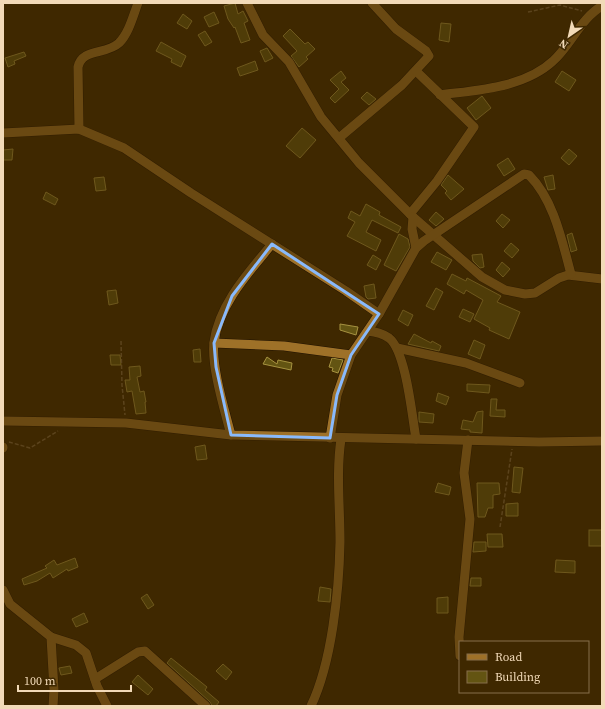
<svg xmlns="http://www.w3.org/2000/svg" width="605" height="709" font-family="'Source Serif 4',serif">
  <style>
    .building { fill: #635412; stroke: #a69240 }
    .lines { fill: none; stroke-linecap: round; stroke-linejoin: round }
    .minor-casing { stroke: #201200; stroke-width: 10 }
    .path { stroke: #7d653f; stroke-width: 1.5; stroke-dasharray: 4 2; stroke-linecap: butt }
    .minor { stroke: #9e7128; stroke-width: 9 }
    .marked { fill: none; stroke: #89bafc; stroke-width: 3; stroke-linejoin: round }
  </style>
  <rect width="100%" height="100%" fill="#3f2800"/>
  <!-- building -->
  <g class="building">
    <path d="M 235,3 L 238,14 L 243,11 L 248,21 L 244,23 L 250,40 L 241,43 L 235,27 L 234,28 L 228,19 L 224,6 Z"/>
    <path d="M 214,12 L 219,23 L 209,27 L 204,17 Z"/>
    <path d="M 183,14 L 192,21 L 187,29 L 177,23 Z"/>
    <path d="M 441,23 L 451,24 L 449,42 L 439,40 Z"/>
    <path d="M 290,29 L 305,44 L 308,42 L 315,49 L 306,57 L 308,59 L 299,67 L 291,56 L 297,51 L 283,36 Z"/>
    <path d="M 205,31 L 212,42 L 205,46 L 198,35 Z"/>
    <path d="M 161,42 L 186,56 L 181,67 L 171,62 L 172,59 L 156,51 Z"/>
    <path d="M 267,48 L 273,58 L 265,62 L 260,51 Z"/>
    <path d="M 24,52 L 26,56 L 14,61 L 15,64 L 8,67 L 5,58 Z"/>
    <path d="M 255,61 L 258,70 L 240,76 L 237,68 Z"/>
    <path d="M 341,71 L 346,78 L 341,82 L 349,90 L 335,103 L 330,98 L 339,89 L 330,80 Z"/>
    <path d="M 562,71 L 576,80 L 569,91 L 555,82 Z"/>
    <path d="M 367,92 L 376,99 L 369,105 L 361,98 Z"/>
    <path d="M 482,96 L 491,108 L 476,120 L 467,108 Z"/>
    <path d="M 302,128 L 316,140 L 300,158 L 286,146 Z"/>
    <path d="M 13,149 L 12,160 L 3,160 L 3,150 Z"/>
    <path d="M 569,149 L 577,156 L 569,165 L 561,158 Z"/>
    <path d="M 508,158 L 515,169 L 504,176 L 497,165 Z"/>
    <path d="M 448,175 L 464,189 L 451,200 L 445,193 L 447,191 L 441,185 Z"/>
    <path d="M 553,175 L 555,189 L 548,190 L 544,177 Z"/>
    <path d="M 104,177 L 106,190 L 96,191 L 94,178 Z"/>
    <path d="M 46,192 L 58,199 L 55,205 L 43,199 Z"/>
    <path d="M 366,204 L 380,212 L 379,215 L 401,227 L 398,233 L 372,220 L 366,232 L 381,240 L 376,251 L 347,236 L 355,222 L 348,218 L 351,211 L 360,216 Z"/>
    <path d="M 436,212 L 444,219 L 436,226 L 429,220 Z"/>
    <path d="M 502,214 L 510,220 L 503,228 L 496,221 Z"/>
    <path d="M 572,233 L 577,250 L 571,252 L 567,235 Z"/>
    <path d="M 399,234 L 408,239 L 410,247 L 396,271 L 384,265 Z"/>
    <path d="M 511,243 L 519,250 L 512,258 L 504,251 Z"/>
    <path d="M 437,252 L 452,260 L 446,270 L 431,262 Z"/>
    <path d="M 482,254 L 484,267 L 480,268 L 473,261 L 472,255 Z"/>
    <path d="M 373,255 L 381,260 L 376,270 L 367,265 Z"/>
    <path d="M 502,262 L 510,269 L 503,277 L 496,270 Z"/>
    <path d="M 452,274 L 466,281 L 467,278 L 501,296 L 497,302 L 520,312 L 509,339 L 489,330 L 490,328 L 474,319 L 483,300 L 466,290 L 464,294 L 447,284 Z"/>
    <path d="M 374,284 L 376,298 L 368,299 L 366,297 L 364,286 Z"/>
    <path d="M 436,288 L 443,292 L 434,310 L 426,306 Z"/>
    <path d="M 116,290 L 118,303 L 109,305 L 107,291 Z"/>
    <path d="M 463,309 L 474,314 L 470,322 L 459,317 Z"/>
    <path d="M 403,310 L 413,315 L 408,326 L 398,320 Z"/>
    <path d="M 340,324 L 358,327 L 356,335 L 340,330 Z"/>
    <path d="M 414,334 L 431,343 L 432,341 L 441,346 L 439,351 L 408,344 Z"/>
    <path d="M 474,340 L 485,345 L 480,359 L 468,354 Z"/>
    <path d="M 200,349 L 201,362 L 194,362 L 193,350 Z"/>
    <path d="M 110,355 L 120,355 L 121,365 L 111,365 Z"/>
    <path d="M 267,357 L 277,364 L 278,360 L 292,363 L 291,370 L 263,364 Z"/>
    <path d="M 332,358 L 343,360 L 338,373 L 332,371 L 333,368 L 329,367 Z"/>
    <path d="M 140,366 L 141,376 L 137,377 L 140,392 L 144,391 L 146,402 L 145,402 L 146,413 L 136,414 L 132,391 L 127,392 L 125,380 L 130,380 L 129,367 Z"/>
    <path d="M 467,384 L 490,385 L 489,393 L 467,391 Z"/>
    <path d="M 438,393 L 449,397 L 446,405 L 436,401 Z"/>
    <path d="M 491,399 L 497,399 L 496,410 L 505,410 L 505,417 L 490,416 Z"/>
    <path d="M 483,411 L 482,433 L 470,432 L 470,430 L 461,429 L 463,420 L 473,422 L 477,412 Z"/>
    <path d="M 419,412 L 434,414 L 433,423 L 419,422 Z"/>
    <path d="M 205,445 L 207,459 L 197,460 L 195,447 Z"/>
    <path d="M 514,467 L 523,468 L 520,493 L 512,492 Z"/>
    <path d="M 438,483 L 451,487 L 449,495 L 435,492 Z"/>
    <path d="M 477,483 L 499,483 L 500,494 L 493,495 L 493,508 L 488,508 L 485,517 L 478,517 Z"/>
    <path d="M 518,503 L 518,516 L 506,516 L 506,504 Z"/>
    <rect x="589" y="530" width="13" height="16"/>
    <path d="M 487,534 L 502,534 L 503,547 L 488,547 Z"/>
    <path d="M 474,542 L 486,542 L 486,551 L 473,552 Z"/>
    <path d="M 75,558 L 78,567 L 68,571 L 67,569 L 53,578 L 50,573 L 37,581 L 24,585 L 22,579 L 47,568 L 45,566 L 54,560 L 57,565 Z"/>
    <path d="M 556,560 L 575,561 L 575,573 L 555,572 Z"/>
    <path d="M 471,578 L 481,578 L 481,586 L 470,586 Z"/>
    <path d="M 320,587 L 331,589 L 330,602 L 318,601 Z"/>
    <path d="M 147,594 L 154,605 L 148,609 L 141,598 Z"/>
    <path d="M 448,597 L 448,613 L 437,613 L 437,598 Z"/>
    <path d="M 84,613 L 88,622 L 76,627 L 72,619 Z"/>
    <path d="M 171,658 L 207,687 L 205,690 L 219,702 L 216,706 L 212,706 L 210,702 L 167,663 Z"/>
    <path d="M 223,664 L 232,672 L 226,680 L 216,671 Z"/>
    <path d="M 70,666 L 72,673 L 61,675 L 59,668 Z"/>
    <path d="M 138,675 L 153,689 L 148,695 L 132,682 Z"/>
  </g>
  <g class="lines">
    <!-- minor casing -->
    <g class="minor-casing">
      <g id="minor">
        <path d="M 247,3 L 263,35 L 289,62 L 321,117 L 359,163 L 413,217 L 482,277 L 505,290 L 525,294 L 535,293 L 559,278 L 568,275 L 602,279"/>
        <path d="M 440,95 C 477,90 524,88 553,61 C 571,45 581,18 602,6"/>
        <path d="M 79,129 L 78,67 C 82,48 106,55 119,43 C 129,33 133,16 138,3"/>
        <path d="M 3,133 L 79,129 L 124,148 L 191,193 L 346,291 L 379,314"/>
        <path d="M 339,138 L 402,85 L 429,56 L 426,51 L 396,29 L 372,3"/>
        <path d="M 410,214 L 437,181 L 474,127 L 416,71"/>
        <path d="M 413,217 L 412,229 L 416,248"/>
        <path d="M 368,331 C 376,332 382,333 389,338 C 406,351 412,416 416,439"/>
        <path d="M 214,343 L 284,346 L 351,355"/>
        <path d="M 397,348 L 466,363 L 520,383"/>
        <path d="M 3,421 L 126,423 L 231,435 L 539,442 L 602,441"/>
        <path d="M 231,435 C 225,411 211,367 214,342 C 219,304 249,272 272,244"/>
        <path d="M 330,438 L 337,395 L 351,355 L 379,314 L 416,248 L 424,241 L 524,174 L 529,175 C 554,200 562,241 571,274"/>
        <path d="M 3,448 L 3,447"/>
        <path d="M 3,590 L 10,604 L 51,637 L 54,690 L 53,706"/>
        <path d="M 51,637 L 76,645 L 86,653 L 97,686 L 107,706"/>
        <path d="M 460,656 L 459,637 L 470,519 L 464,473 L 468,440"/>
        <path d="M 95,679 L 138,652 L 145,651 L 206,706"/>
        <path d="M 311,706 C 332,662 339,591 340,542 C 340,507 336,473 341,439"/>
      </g>
    </g>
    <!-- path -->
    <g class="path">
      <path d="M 528,12 L 560,5 L 582,11"/>
      <path d="M 121,341 L 122,385 L 125,415"/>
      <path d="M 9,442 L 30,448 L 58,431"/>
      <path d="M 500,527 L 512,449"/>
    </g>
    <!-- minor -->
    <use href="#minor" class="minor"/>
  </g>
  <!-- marked area -->
  <path d="M0 0H605V709H0ZM 272,244 L 379,314 L 351,355 L 337,395 L 330,438 L 231,435 L 216,367 L 214,343 L 232,296 Z" fill="#3f2800" fill-opacity=".55" fill-rule="evenodd"/>
  <path class="marked" d="M 272,244 L 379,314 L 351,355 L 337,395 L 330,438 L 231,435 L 216,367 L 214,343 L 232,296 Z"/>
  <!-- border -->
  <rect width="605" height="709" fill="none" stroke="#f2dab8" stroke-width="8"/>
  <!-- legend -->
  <rect x="459" y="641" width="130" height="52" fill="#3f2800" stroke="#876f4a"/>
  <rect x="467" y="654" width="20" height="6" fill="#9e7128" stroke="#876f4a"/>
  <text x="495" y="661" font-size="12" fill="#f2dab8">Road</text>
  <rect x="467" y="671" width="20" height="12" fill="#635412" stroke="#876f4a"/>
  <text x="495" y="681" font-size="12" fill="#f2dab8">Building</text>
  <!-- north arrow -->
  <g transform="translate(569 36) rotate(214)" stroke="#3f2800" stroke-width="3" paint-order="stroke">
  <path d="M0-3L7 15L0 10L-7 15Z" fill="#f2dab8"/>
  <text y="-6" font-size="11" font-weight="bold" text-anchor="middle" fill="#f2dab8">N</text>
  </g>
  <!-- scale -->
  <path d="M18 685v6h113v-6" fill="none" stroke="#f2dab8" stroke-width="2"/>
  <text x="24" y="685" font-size="12" fill="#f2dab8" stroke="#3f2800" stroke-width="3" paint-order="stroke">100 m</text>
</svg>
